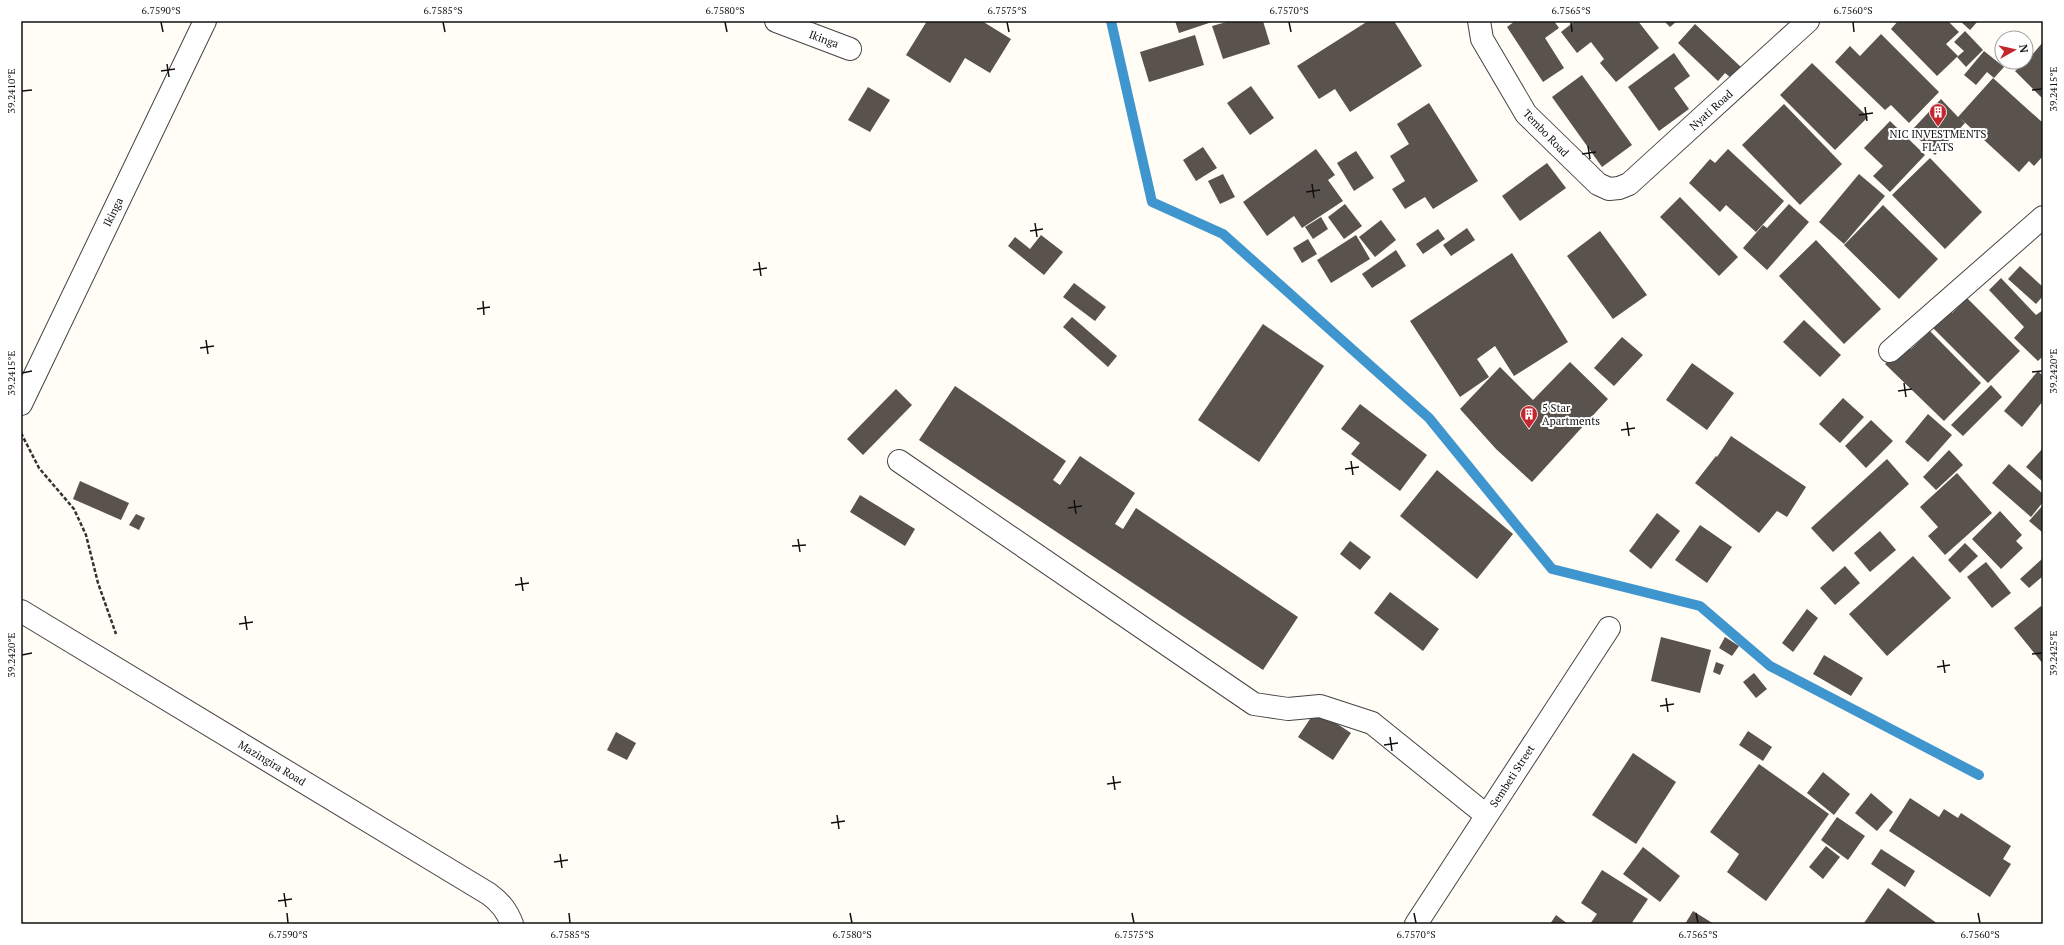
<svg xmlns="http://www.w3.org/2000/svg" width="2064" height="945" font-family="'PT Serif',serif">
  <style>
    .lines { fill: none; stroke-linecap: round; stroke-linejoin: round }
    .stream { stroke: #3f96cf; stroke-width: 10 }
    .building { fill: #5a524d }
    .minor-casing { stroke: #444; stroke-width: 24 }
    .path { stroke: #333; stroke-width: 2.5; stroke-dasharray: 4 2; stroke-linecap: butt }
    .minor { stroke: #fff; stroke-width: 22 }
    .ticks { fill: none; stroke: #111; stroke-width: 1.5 }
    .labels { text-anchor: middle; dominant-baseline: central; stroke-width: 4; stroke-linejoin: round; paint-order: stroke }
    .street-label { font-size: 11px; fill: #111; stroke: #fff }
    .poi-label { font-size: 11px; fill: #111; stroke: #fff }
    .neatline { fill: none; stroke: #111; stroke-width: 1.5 }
    .ticks-label { font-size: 10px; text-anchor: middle; fill: #111 }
  </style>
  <rect width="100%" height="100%" fill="#fffdf5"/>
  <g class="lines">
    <!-- stream -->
    <path class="stream" d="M 1111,21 L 1152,202 L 1223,234 L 1429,418 L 1552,569 L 1700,606 L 1770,666 L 1979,775"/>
  </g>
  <!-- building -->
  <g class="building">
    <path d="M 927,21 L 982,21 L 1011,39 L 990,73 L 965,58 L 950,83 L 906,55 Z"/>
    <path d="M 1175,21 L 1215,21 L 1179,33 Z"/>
    <path d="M 1230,21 L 1263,21 L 1270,44 L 1223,59 L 1212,26 Z"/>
    <path d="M 1368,21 L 1394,21 L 1422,66 L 1350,112 L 1335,89 L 1319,99 L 1297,66 Z"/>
    <path d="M 1515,21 L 1554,21 L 1559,28 L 1545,38 L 1564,68 L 1543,82 L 1507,27 Z"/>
    <path d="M 1575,21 L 1638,21 L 1659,48 L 1616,82 L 1600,63 L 1604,59 L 1591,42 L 1577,53 L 1561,32 Z"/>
    <path d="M 1664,21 L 1677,21 L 1670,27 Z"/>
    <path d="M 1898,21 L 1948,21 L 1959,32 L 1946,44 L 1958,56 L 1937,76 L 1891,29 Z"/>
    <path d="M 1960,21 L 1978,21 L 1970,30 Z"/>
    <path d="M 1695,24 L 1741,67 L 1731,78 L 1725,73 L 1718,81 L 1678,43 Z"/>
    <path d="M 1965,31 L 1983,50 L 1966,67 L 1957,57 L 1964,51 L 1954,42 Z"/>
    <path d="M 1881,34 L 1939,92 L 1909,123 L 1891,105 L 1885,110 L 1835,62 L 1850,46 L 1860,56 Z"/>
    <path d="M 1195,35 L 1204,65 L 1149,82 L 1140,52 Z"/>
    <path d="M 2043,42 L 2043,99 L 2015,71 L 2026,62 Z"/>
    <path d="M 1984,51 L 2004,67 L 1994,78 L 1987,72 L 1976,85 L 1964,75 Z"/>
    <path d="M 1674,53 L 1690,76 L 1674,88 L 1689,109 L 1659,131 L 1628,87 Z"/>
    <path d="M 1812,63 L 1868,117 L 1835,150 L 1780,95 Z"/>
    <path d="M 1582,75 L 1632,145 L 1602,167 L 1552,97 Z"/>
    <path d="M 1993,78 L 2043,123 L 2043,156 L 2034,166 L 2029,161 L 2019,172 L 1960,118 L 1965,123 L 1935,155 L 1911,131 L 1941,99 L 1958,117 Z"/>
    <path d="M 1251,86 L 1274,118 L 1250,135 L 1227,103 Z"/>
    <path d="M 868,87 L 890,100 L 870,132 L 848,120 Z"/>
    <path d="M 1429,103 L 1478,181 L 1433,209 L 1425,197 L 1405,209 L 1392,189 L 1405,181 L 1390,156 L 1409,144 L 1397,124 Z"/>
    <path d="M 1784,104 L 1842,164 L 1800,205 L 1742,145 Z"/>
    <path d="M 1890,121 L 1925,155 L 1890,192 L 1873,176 L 1883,166 L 1864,148 Z"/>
    <path d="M 1203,147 L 1217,168 L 1196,181 L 1183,160 Z"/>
    <path d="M 1316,149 L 1335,175 L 1328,180 L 1343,201 L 1302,228 L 1294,216 L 1267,236 L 1243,202 Z"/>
    <path d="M 1728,149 L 1784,201 L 1756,232 L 1726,205 L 1720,212 L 1689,183 L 1710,159 L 1715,163 Z"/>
    <path d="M 1356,151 L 1374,178 L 1354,191 L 1337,163 Z"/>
    <path d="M 1930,158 L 1982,212 L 1945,249 L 1892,195 Z"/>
    <path d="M 1547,163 L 1566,188 L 1520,221 L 1502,196 Z"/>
    <path d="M 1223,174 L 1235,197 L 1220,204 L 1208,181 Z"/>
    <path d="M 1859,174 L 1885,196 L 1844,244 L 1819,222 Z"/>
    <path d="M 1680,197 L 1738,257 L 1719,276 L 1660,217 Z"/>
    <path d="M 1345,204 L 1362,226 L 1344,239 L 1328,217 Z"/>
    <path d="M 1789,204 L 1809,222 L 1767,270 L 1743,248 L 1763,225 L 1767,228 Z"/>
    <path d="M 1883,205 L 1938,259 L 1899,299 L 1844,245 Z"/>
    <path d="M 1321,217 L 1328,229 L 1313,239 L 1305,227 Z"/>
    <path d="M 1381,220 L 1396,240 L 1375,257 L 1359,237 Z"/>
    <path d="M 1467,228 L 1475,240 L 1451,256 L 1443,245 Z"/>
    <path d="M 1438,229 L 1445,239 L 1423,254 L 1416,244 Z"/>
    <path d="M 1600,231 L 1647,295 L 1613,319 L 1567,256 Z"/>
    <path d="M 1041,235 L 1063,252 L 1044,275 L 1008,246 L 1015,237 L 1030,249 Z"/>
    <path d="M 1356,235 L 1370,259 L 1331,283 L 1317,260 Z"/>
    <path d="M 1308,239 L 1317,254 L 1302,263 L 1293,248 Z"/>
    <path d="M 1816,240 L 1881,309 L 1844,344 L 1779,276 Z"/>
    <path d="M 1396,250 L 1406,266 L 1372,288 L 1362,274 Z"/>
    <path d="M 1512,253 L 1568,342 L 1514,376 L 1495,346 L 1477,359 L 1489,377 L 1460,397 L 1410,321 Z"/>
    <path d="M 2020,266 L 2043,287 L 2043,296 L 2036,304 L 2008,279 Z"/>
    <path d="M 2001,278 L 2036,315 L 2043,310 L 2043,356 L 2038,361 L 2014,338 L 2024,327 L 1989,290 Z"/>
    <path d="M 1074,283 L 1106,307 L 1095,321 L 1063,297 Z"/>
    <path d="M 1967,298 L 2020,351 L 1988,383 L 1932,327 L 1949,309 L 1952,313 Z"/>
    <path d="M 1072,317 L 1117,356 L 1108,367 L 1063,327 Z"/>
    <path d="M 1804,320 L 1841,355 L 1820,377 L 1783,342 Z"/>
    <path d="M 1263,324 L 1324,366 L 1259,462 L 1198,420 Z"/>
    <path d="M 1930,331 L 1981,383 L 1944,421 L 1885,364 L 1905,343 L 1911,349 Z"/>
    <path d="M 1622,337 L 1643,355 L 1614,386 L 1594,368 Z"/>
    <path d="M 1570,362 L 1608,399 L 1532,482 L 1496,449 L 1460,409 L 1500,367 L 1533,400 Z"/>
    <path d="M 1692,363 L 1734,393 L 1707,430 L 1666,400 Z"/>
    <path d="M 2038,371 L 2043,376 L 2043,401 L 2022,427 L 2004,411 Z"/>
    <path d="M 1991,385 L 2002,397 L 1963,436 L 1951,425 Z"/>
    <path d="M 955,386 L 1066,461 L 1053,480 L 1060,485 L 1080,456 L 1135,493 L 1115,524 L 1123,529 L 1136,508 L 1298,617 L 1263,670 L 919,440 Z"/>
    <path d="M 896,389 L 912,405 L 863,455 L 847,439 Z"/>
    <path d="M 1843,398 L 1864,417 L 1840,443 L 1819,424 Z"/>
    <path d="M 1360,404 L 1427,455 L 1400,491 L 1351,454 L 1360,443 L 1341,429 Z"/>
    <path d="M 1928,414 L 1952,435 L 1928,462 L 1905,442 Z"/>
    <path d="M 1871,420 L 1893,441 L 1866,468 L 1845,446 Z"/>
    <path d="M 1731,436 L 1806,487 L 1787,517 L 1777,511 L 1759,533 L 1695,483 L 1716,456 L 1717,457 Z"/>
    <path d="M 2043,448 L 2043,482 L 2026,467 Z"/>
    <path d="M 1949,450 L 1963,465 L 1936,490 L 1923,477 Z"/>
    <path d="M 1887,459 L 1909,484 L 1833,552 L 1811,528 Z"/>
    <path d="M 2009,464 L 2043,494 L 2043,502 L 2031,517 L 1992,483 Z"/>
    <path d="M 1437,470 L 1513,534 L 1477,579 L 1400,516 Z"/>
    <path d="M 1957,473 L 1992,513 L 1945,555 L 1928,536 L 1938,527 L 1920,507 Z"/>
    <path d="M 80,481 L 129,503 L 121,520 L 73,499 Z"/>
    <path d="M 860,495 L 915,529 L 905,546 L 850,512 Z"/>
    <path d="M 2043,505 L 2043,533 L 2029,521 Z"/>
    <path d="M 2000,511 L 2022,535 L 2016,541 L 2023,548 L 2001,569 L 1972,539 Z"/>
    <path d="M 1657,513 L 1680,531 L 1651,569 L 1629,551 Z"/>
    <path d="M 136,514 L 145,518 L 139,530 L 129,525 Z"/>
    <path d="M 1700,525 L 1732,547 L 1707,583 L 1675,560 Z"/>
    <path d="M 1880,531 L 1896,550 L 1870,572 L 1854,553 Z"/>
    <path d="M 1350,541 L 1371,557 L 1360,570 L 1340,554 Z"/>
    <path d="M 1965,543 L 1978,556 L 1960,573 L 1948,560 Z"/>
    <path d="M 1913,556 L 1951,598 L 1887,656 L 1849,614 Z"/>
    <path d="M 2043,558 L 2043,576 L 2029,588 L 2020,579 Z"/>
    <path d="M 1986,562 L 2011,593 L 1992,608 L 1967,577 Z"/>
    <path d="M 1845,566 L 1860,583 L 1835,605 L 1820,588 Z"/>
    <path d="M 1390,592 L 1439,629 L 1423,651 L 1374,613 Z"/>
    <path d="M 2041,606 L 2043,609 L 2043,664 L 2014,628 Z"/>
    <path d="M 1807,609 L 1818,618 L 1793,652 L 1782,643 Z"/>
    <path d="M 1661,637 L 1711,650 L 1700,693 L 1651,681 Z"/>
    <path d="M 1725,637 L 1739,646 L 1732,656 L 1719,648 Z"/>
    <path d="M 1824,655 L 1863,678 L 1851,696 L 1813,674 Z"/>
    <path d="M 1716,662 L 1724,665 L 1720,675 L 1713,672 Z"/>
    <path d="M 1754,673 L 1767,689 L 1756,698 L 1743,682 Z"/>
    <path d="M 1316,710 L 1351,733 L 1333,760 L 1298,737 Z"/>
    <path d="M 1748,731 L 1772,747 L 1763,761 L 1739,745 Z"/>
    <path d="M 616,732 L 636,743 L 627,760 L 607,750 Z"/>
    <path d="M 1633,753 L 1676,782 L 1636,844 L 1592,815 Z"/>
    <path d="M 1759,764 L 1829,814 L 1766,901 L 1727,872 L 1739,854 L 1710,832 Z"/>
    <path d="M 1823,772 L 1850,794 L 1834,815 L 1807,793 Z"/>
    <path d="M 1871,793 L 1893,812 L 1877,831 L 1855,813 Z"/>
    <path d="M 1910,798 L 1939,817 L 1944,809 L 1958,818 L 1961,813 L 2011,846 L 2003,859 L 2011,864 L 1990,897 L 1889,831 Z"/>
    <path d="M 1837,817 L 1865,836 L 1848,860 L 1821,840 Z"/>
    <path d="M 1826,846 L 1840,857 L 1823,879 L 1809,867 Z"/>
    <path d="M 1643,847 L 1680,876 L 1660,902 L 1623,874 Z"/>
    <path d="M 1881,849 L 1915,871 L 1905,887 L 1871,864 Z"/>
    <path d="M 1602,870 L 1648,899 L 1631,924 L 1590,924 L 1597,914 L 1581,903 Z"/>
    <path d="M 1888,888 L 1938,924 L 1864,923 Z"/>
    <path d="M 1693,911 L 1714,924 L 1685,924 Z"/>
    <path d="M 1556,915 L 1568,924 L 1550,924 Z"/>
  </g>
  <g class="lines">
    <!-- minor casing -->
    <g class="minor-casing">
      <g id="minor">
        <path d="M 776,21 L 850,49"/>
        <path d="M 1479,21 L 1482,39 L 1526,114 L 1598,184 L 1609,189 L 1619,188 L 1629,184 L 1808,21"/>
        <path d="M 1890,351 L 2043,217"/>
        <path d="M 21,404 L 205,21"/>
        <path d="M 899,461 L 1254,704 L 1288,709 L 1320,706 L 1372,723 L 1486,815"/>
        <path d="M 21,611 L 489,894 C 501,903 507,911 512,924"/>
        <path d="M 1416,924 L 1609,628"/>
      </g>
    </g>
    <!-- path -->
    <path class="path" d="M 21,433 L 39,468 L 74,509 L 86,535 L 98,583 L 116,634"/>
    <!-- minor -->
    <use href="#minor" class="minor"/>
  </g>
  <!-- ticks -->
  <path class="ticks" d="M 161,22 L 163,32M 443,22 L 445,32M 725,22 L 727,32M 1007,22 L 1009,32M 1289,22 L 1291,32M 1571,22 L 1572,32M 1853,22 L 1854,32M 167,64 L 169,77M 161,71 L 175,69M 2032,90 L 2042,89M 22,91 L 32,90M 1865,107 L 1867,121M 1859,115 L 1873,113M 1588,146 L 1590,159M 1582,154 L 1596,152M 1312,184 L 1314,198M 1306,192 L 1320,190M 1035,223 L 1037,237M 1030,231 L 1043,229M 759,262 L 761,276M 753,270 L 767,268M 483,301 L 484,315M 477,309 L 490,307M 206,340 L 208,354M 200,348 L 214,346M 2032,372 L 2042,371M 22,373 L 32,371M 1904,383 L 1906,397M 1898,391 L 1912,389M 1627,422 L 1629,436M 1621,430 L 1635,428M 1351,461 L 1353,475M 1345,469 L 1359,467M 1074,500 L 1076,514M 1068,508 L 1082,506M 798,539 L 800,552M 792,546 L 806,545M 521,577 L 523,591M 515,585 L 529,583M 245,616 L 247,630M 239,624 L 253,622M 2032,654 L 2042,653M 22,655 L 32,653M 1943,660 L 1945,673M 1937,667 L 1950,665M 1666,698 L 1668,712M 1660,706 L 1674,704M 1390,737 L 1392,751M 1384,745 L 1398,743M 1113,776 L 1115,790M 1107,784 L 1121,782M 837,815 L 839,829M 831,823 L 845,821M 560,854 L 562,868M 554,862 L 568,860M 284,893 L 286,907M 278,901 L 292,899M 287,913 L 288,923M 569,913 L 570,923M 850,913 L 852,923M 1132,913 L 1134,923M 1414,913 L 1416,923M 1696,913 L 1698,923M 1978,913 L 1980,923"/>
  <!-- icons -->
  <defs>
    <g id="building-pin" transform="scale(0.9)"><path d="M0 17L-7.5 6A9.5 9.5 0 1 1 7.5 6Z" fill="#c4262e" stroke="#fff"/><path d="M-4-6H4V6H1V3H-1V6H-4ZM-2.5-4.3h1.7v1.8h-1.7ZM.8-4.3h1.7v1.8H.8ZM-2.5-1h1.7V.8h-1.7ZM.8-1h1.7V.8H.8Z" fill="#fff"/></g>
  </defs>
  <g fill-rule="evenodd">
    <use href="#building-pin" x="1938" y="112"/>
    <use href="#building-pin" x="1529" y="414"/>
  </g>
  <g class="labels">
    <!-- street labels -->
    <g class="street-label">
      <text transform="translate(824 39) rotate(20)">Ikinga</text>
      <text transform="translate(1711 110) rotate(-42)">Nyati Road</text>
      <text transform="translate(1546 133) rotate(46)">Tembo Road</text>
      <text transform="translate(113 212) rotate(-64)">Ikinga</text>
      <text transform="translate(272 763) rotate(31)">Mazingira Road</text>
      <text transform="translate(1512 776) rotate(-57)">Sembeti Street</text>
    </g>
    <!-- poi labels -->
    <g class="poi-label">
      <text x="1938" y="134">NIC INVESTMENTS<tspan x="1938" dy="13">FLATS</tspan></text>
      <text x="1542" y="408" text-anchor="start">5 Star<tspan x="1542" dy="13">Apartments</tspan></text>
    </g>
  </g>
  <!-- border -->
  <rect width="2064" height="945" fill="none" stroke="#ffffff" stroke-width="44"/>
  <!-- north arrow -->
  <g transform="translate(2014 50) rotate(82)"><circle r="19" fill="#ffffff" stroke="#a0a0a0"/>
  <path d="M0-3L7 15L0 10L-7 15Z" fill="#c4262e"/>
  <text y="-6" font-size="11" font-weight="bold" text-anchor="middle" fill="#111111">N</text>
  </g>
  <rect x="22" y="22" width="2020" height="901" class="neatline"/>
  <g class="ticks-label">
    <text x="161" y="14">6.7590°S</text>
    <text x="443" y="14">6.7585°S</text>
    <text x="725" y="14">6.7580°S</text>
    <text x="1007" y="14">6.7575°S</text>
    <text x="1289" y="14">6.7570°S</text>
    <text x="1571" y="14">6.7565°S</text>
    <text x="1853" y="14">6.7560°S</text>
    <text transform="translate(2053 89) rotate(-90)" y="4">39.2415°E</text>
    <text transform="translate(11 91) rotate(-90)" y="4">39.2410°E</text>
    <text transform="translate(2053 371) rotate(-90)" y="4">39.2420°E</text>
    <text transform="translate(11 373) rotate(-90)" y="4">39.2415°E</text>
    <text transform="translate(2053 653) rotate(-90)" y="4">39.2425°E</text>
    <text transform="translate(11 655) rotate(-90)" y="4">39.2420°E</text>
    <text x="288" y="938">6.7590°S</text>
    <text x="570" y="938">6.7585°S</text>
    <text x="852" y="938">6.7580°S</text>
    <text x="1134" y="938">6.7575°S</text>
    <text x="1416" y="938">6.7570°S</text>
    <text x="1698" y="938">6.7565°S</text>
    <text x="1980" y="938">6.7560°S</text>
  </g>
</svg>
